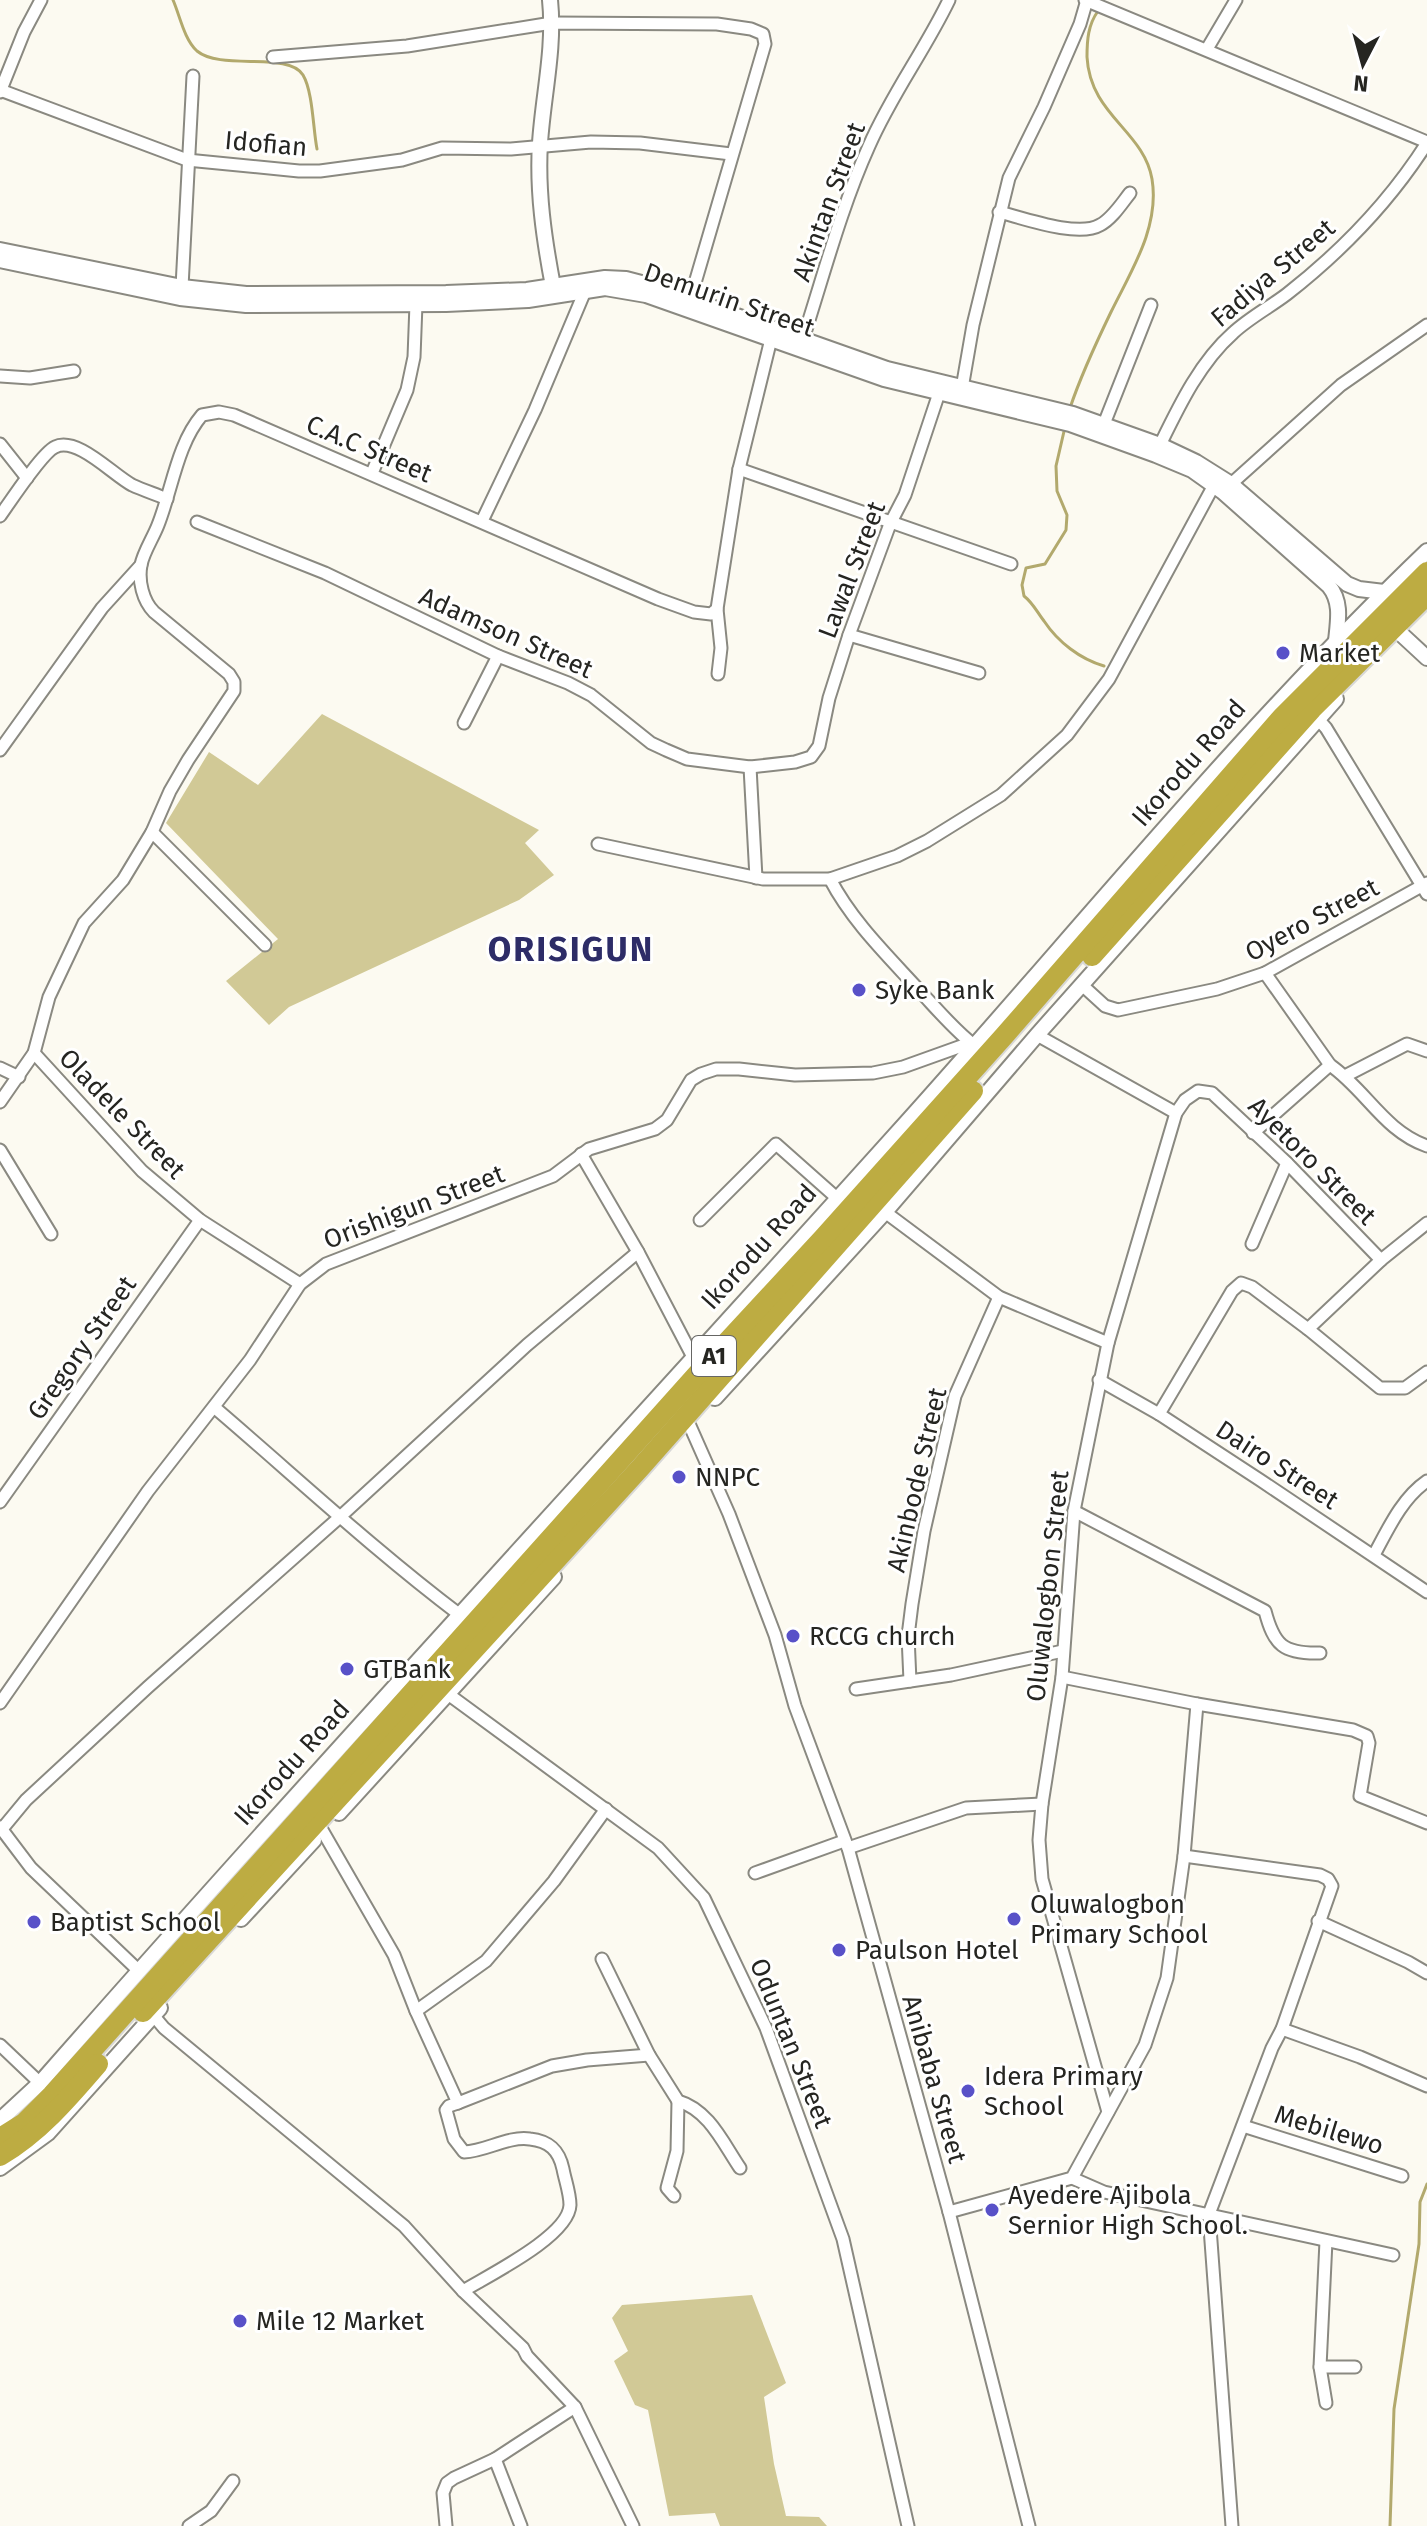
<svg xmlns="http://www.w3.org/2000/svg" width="1427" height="2526" font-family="'Fira Sans',sans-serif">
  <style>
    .green { fill: #d1c996 }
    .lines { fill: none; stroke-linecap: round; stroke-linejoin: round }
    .stream { stroke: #b2a96d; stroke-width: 3 }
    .minor-casing { stroke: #8a8981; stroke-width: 15 }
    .tertiary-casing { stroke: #8a8981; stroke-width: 18 }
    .motorway-casing { stroke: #d8d8d7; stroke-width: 24 }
    .minor { stroke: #fff; stroke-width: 11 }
    .tertiary { stroke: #fff; stroke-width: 14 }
    .motorway { stroke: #bdac42; stroke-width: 20 }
    .poi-dot { fill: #5851c8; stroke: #fff; stroke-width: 3 }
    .labels { text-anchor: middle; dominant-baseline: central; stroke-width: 6; stroke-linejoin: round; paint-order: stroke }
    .shield { fill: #fff; stroke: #666664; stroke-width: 2 }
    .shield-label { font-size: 24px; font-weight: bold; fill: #252521 }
    .street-label { font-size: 26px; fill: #252521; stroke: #fff }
    .poi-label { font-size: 26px; fill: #252521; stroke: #fff; text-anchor: start }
    .district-label { font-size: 34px; font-weight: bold; letter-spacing: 2px; fill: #2d2c67; stroke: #fff }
  </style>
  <rect width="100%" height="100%" fill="#fcfaf1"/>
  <!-- green -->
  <g class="green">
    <path d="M 322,714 L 539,830 L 525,843 L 554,875 L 519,900 L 289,1007 L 269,1025 L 226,981 L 278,939 L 166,823 L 209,752 L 258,785 Z"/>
    <path d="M 752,2295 L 786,2383 L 764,2397 L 774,2464 L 786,2516 L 819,2517 L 827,2526 L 720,2526 L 715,2513 L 669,2516 L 648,2410 L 635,2405 L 614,2361 L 628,2351 L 612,2318 L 622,2305 Z"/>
  </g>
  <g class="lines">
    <!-- stream -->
    <g class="stream">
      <path d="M 173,0 C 180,16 184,39 197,51 C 221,71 289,51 303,75 C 313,92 313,129 317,149"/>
      <path d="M 1070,408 C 1081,375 1096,343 1111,312 C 1131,271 1160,227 1152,179 C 1144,131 1090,115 1087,57 C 1087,40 1088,25 1098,11"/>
      <path d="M 1065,427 L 1056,466 L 1057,491 L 1067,515 L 1066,530 L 1045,564 L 1026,568 L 1022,585 L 1024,596 C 1033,603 1037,612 1044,621 C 1058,642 1080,659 1104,666"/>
      <path d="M 1390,2526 L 1394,2409 L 1419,2244 L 1420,2202 L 1427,2184"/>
    </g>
    <!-- minor casing -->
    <g class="minor-casing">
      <g id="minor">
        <path d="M 1085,0 L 1427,142"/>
        <path d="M 1207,49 L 1236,0"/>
        <path d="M 273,57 L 407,46 L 552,23 L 717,24 L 751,29 L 763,34 L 765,44 L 690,300"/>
        <path d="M 0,90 L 187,160 L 299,171 L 320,171 L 402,160 L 442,148 L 511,149 L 591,142 L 640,143 L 731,154"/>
        <path d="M 0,92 L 24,32 L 41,0"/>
        <path d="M 999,212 C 1023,218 1078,238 1100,225 C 1112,219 1122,203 1130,193"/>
        <path d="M 182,287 L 193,76"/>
        <path d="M 803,339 C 824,274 841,208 869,146 C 891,95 925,50 949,0"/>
        <path d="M 0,376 L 30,378 L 74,371"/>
        <path d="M 961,394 L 973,325 L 1009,178 L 1044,107 L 1080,24 L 1087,0"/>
        <path d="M 1104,424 L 1151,305"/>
        <path d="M 0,444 L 27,478"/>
        <path d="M 1160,445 C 1179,406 1200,362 1233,333 C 1249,318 1270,307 1287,294 C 1342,251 1390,201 1427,143"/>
        <path d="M 739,469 L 1011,564"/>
        <path d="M 372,473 L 407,390 L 414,357 L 416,304"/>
        <path d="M 1231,484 L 1341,385 L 1427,325"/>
        <path d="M 0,516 C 10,502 42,453 55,447 C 77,436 113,475 132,485 C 143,490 155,494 167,499"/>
        <path d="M 482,521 L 535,410 L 585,291"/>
        <path d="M 197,522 L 325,573 L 498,656 L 568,683 L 591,695 L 651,743 L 666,750 L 687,759 L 750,767 L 795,762 L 811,757 L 819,746 L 829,698 L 849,635 L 890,524 L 905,495 L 941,387"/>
        <path d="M 717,609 L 721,648 L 718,674"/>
        <path d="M 849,635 L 979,673"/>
        <path d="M 1317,718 L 1326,728 L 1427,894"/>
        <path d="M 464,723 L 498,656"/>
        <path d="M 0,750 L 102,608 L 141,565"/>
        <path d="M 750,767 L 756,878"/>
        <path d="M 152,832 L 265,945"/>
        <path d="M 598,844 L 763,879 L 830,879 L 897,856 L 927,841 L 1001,795 L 1067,735 L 1109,679 L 1214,485"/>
        <path d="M 830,879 C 852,921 886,954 918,989 C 936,1008 954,1030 975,1046"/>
        <path d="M 1265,973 L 1330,1065 C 1366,1090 1384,1131 1427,1146"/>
        <path d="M 1082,985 L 1105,1006 L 1118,1010 L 1217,989 L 1265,973 L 1427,883"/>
        <path d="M 1037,1035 L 1176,1113"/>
        <path d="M 34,1053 L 142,1171 L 200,1220 L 300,1284"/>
        <path d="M 0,1068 L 19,1077"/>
        <path d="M 1345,1076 L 1407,1044 L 1427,1051"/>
        <path d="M 0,1102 L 34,1053 L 49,997 L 84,923 L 123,880 L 152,832 L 170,791 L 188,760 L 234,691 L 234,682 L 229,674 L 154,612 C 143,601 138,581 141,565 C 143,553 153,538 158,525 C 172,490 177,444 202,415 L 219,412 L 234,415 L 658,599 L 694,612 L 711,614 L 717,609 L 719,596 L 739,469 L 771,339"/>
        <path d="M 1253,1133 L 1330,1065"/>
        <path d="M 0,1150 L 51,1234"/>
        <path d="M 581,1154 L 638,1252 L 694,1359"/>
        <path d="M 885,1212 L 999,1297 L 1108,1343"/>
        <path d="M 700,1220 L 776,1144 L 838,1199"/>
        <path d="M 1252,1244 L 1287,1163"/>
        <path d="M 1308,1329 L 1381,1260 L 1427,1223"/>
        <path d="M 1099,1380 L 1159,1414 L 1260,1480 L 1427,1592"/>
        <path d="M 214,1407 C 296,1477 374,1550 460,1615"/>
        <path d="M 1159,1414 L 1232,1291 L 1241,1283 L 1252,1287 L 1308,1329 L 1380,1388 L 1405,1388 L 1427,1372"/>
        <path d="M 690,1426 L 729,1514 L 775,1635 L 795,1706 L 848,1848 L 949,2212 L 1029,2526"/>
        <path d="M 0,1502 L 200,1220"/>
        <path d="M 1074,1511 L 1265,1611 C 1274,1645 1283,1654 1320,1653"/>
        <path d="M 1374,1555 C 1388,1529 1402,1498 1427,1481"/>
        <path d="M 1062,1677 L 1197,1704 L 1353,1730 L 1367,1736 L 1369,1743 L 1360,1796 L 1427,1823"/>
        <path d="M 910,1681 L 908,1636 L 912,1604 L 924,1531 L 955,1396 L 999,1297"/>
        <path d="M 856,1689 L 951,1675 L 1063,1651"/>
        <path d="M 448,1694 L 658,1848 L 704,1898 L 766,2028 L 843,2239 L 908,2526"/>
        <path d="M 0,1703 L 148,1491 L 250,1360 L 300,1284 L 326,1264 L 553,1176 L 589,1149 L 655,1129 L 667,1120 L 691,1080 L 701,1074 L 716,1069 L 739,1069 L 795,1075 L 873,1073 L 903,1067 L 970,1043"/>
        <path d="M 0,1827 L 31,1868 L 139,1971"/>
        <path d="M 2,1829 L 26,1800 L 148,1687 L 341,1516 L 527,1345 L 638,1252"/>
        <path d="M 322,1830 L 394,1955 L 416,2011 L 458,2103 L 449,2106 L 446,2110 L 454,2139 L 464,2152 C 487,2151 507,2136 530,2139 C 549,2141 559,2150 563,2169 C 565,2180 570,2193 570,2205 C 569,2236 489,2275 463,2291"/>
        <path d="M 848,1848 L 966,1808 L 1042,1804"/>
        <path d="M 1184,1856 L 1320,1875 L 1328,1879 L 1332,1886 L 1282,2029 L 1272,2048 L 1209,2214 L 1232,2526"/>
        <path d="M 755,1873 L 844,1841"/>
        <path d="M 1318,1921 L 1408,1962 L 1427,1973"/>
        <path d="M 602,1959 L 649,2055 L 678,2101 C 709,2110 723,2143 740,2168"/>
        <path d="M 416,2011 L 486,1961 L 554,1881 L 606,1809"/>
        <path d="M 153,2015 L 164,2028 L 404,2226 L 463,2291 L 523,2348 L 527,2356 L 575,2407 L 633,2526"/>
        <path d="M 1282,2029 L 1360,2057 L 1427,2086"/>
        <path d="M 0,2045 L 40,2083"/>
        <path d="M 458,2103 L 552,2066 L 587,2060 L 649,2055"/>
        <path d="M 1108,2112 L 1042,1879 L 1039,1840 L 1042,1804 L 1062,1677 L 1074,1511 L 1108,1343 L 1176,1113 L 1185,1100 L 1198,1091 L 1212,1093 L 1287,1163 L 1381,1260"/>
        <path d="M 1243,2126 L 1402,2176"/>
        <path d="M 1072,2178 L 1104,2192 L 1393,2255"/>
        <path d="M 674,2196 L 667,2188 L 677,2151 L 678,2101"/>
        <path d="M 949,2212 L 1072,2178 L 1145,2045 L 1167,1978 L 1184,1856 L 1197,1704"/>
        <path d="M 1326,2241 L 1320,2367 L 1355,2367"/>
        <path d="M 1320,2367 L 1326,2403"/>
        <path d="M 495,2459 L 521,2526"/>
        <path d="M 189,2526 L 211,2511 L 233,2481"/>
        <path d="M 446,2526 L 443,2493 L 447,2483 L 454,2478 L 495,2459 L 575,2407"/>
      </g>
    </g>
    <!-- tertiary casing -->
    <g class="tertiary-casing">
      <g id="tertiary">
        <path d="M 550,0 C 555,48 543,96 540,143 C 537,191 544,239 553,286"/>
        <path d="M 0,250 L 182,287 L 246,294 L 446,293 L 527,290 L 605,278 L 626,279 L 649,285 L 887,369 L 1073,414 L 1160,445 L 1196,462 L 1231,484 L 1347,584 L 1359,589 L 1384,592"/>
        <path d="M 0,260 L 180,298 L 246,305 L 446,304 L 528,300 L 605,288 L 646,295 L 884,379 L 1070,424 L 1156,455 L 1192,470 L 1223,492 L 1329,586 C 1342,602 1338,621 1336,641"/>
        <path d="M 1400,633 L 1427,658"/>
        <path d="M 715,1398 L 885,1212 L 1037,1035 L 1336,699"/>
        <path d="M 339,1813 L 554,1577"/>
        <path d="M 241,1919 L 314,1840"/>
        <path d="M 0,2120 L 40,2083 C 321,1763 611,1451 896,1134 C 1072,939 1237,733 1427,551"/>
        <path d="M 0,2168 L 48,2133 L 160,2008"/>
      </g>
    </g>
    <!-- motorway casing -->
    <g class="motorway-casing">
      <g id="motorway">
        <path d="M 1092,956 L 1312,709 L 1427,595"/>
        <path d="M 143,2012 L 641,1467 L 973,1091"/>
        <path d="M 0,2138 L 24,2123 L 52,2095 L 700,1371 L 823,1238 L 1004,1036 L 1282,717 L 1427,572"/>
        <path d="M 0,2156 C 40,2132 68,2099 98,2064"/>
      </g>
    </g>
    <!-- minor -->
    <use href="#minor" class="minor"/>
    <!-- tertiary -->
    <use href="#tertiary" class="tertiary"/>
    <!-- motorway -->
    <use href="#motorway" class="motorway"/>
  </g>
  <!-- markers -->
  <g class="poi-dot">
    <circle cx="1283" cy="653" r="8"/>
    <circle cx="859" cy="990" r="8"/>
    <circle cx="679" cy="1477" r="8"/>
    <circle cx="793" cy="1636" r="8"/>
    <circle cx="347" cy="1669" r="8"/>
    <circle cx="1014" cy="1919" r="8"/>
    <circle cx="34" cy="1922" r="8"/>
    <circle cx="839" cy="1950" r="8"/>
    <circle cx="968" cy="2091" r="8"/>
    <circle cx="992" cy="2210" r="8"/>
    <circle cx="240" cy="2321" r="8"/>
  </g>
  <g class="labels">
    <!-- shield labels -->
    <rect class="shield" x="692" y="1336" width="44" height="40" rx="6"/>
    <g class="shield-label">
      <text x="714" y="1356">A1</text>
    </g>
    <!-- street labels -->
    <g class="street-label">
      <text transform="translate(266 144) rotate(5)">Idofian</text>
      <text transform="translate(829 202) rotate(-70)">Akintan Street</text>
      <text transform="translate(1273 273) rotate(-40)">Fadiya Street</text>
      <text transform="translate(729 300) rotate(19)">Demurin Street</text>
      <text transform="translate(369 449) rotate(23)">C.A.C Street</text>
      <text transform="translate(852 570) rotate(-69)">Lawal Street</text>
      <text transform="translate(506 633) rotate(24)">Adamson Street</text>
      <text transform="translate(1189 763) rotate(-49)">Ikorodu Road</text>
      <text transform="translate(1312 920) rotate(-28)">Oyero Street</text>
      <text transform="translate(122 1114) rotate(46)">Oladele Street</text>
      <text transform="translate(1312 1161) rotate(45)">Ayetoro Street</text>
      <text transform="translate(414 1207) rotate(-21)">Orishigun Street</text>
      <text transform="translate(759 1247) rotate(-48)">Ikorodu Road</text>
      <text transform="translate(82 1348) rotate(-55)">Gregory Street</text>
      <text transform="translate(1277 1465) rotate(33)">Dairo Street</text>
      <text transform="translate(917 1480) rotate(-77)">Akinbode Street</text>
      <text transform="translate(1048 1586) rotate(-84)">Oluwalogbon Street</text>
      <text transform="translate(292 1763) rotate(-48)">Ikorodu Road</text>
      <text transform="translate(791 2043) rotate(68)">Oduntan Street</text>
      <text transform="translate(934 2079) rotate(74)">Anibaba Street</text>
      <text transform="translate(1329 2130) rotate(17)">Mebilewo</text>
    </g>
    <!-- poi labels -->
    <g class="poi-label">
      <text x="1299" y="653">Market</text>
      <text x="875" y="990">Syke Bank</text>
      <text x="695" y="1477">NNPC</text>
      <text x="809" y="1636">RCCG church</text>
      <text x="363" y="1669">GTBank</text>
      <text x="1030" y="1904">Oluwalogbon<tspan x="1030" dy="30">Primary School</tspan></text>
      <text x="50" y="1922">Baptist School</text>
      <text x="855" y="1950">Paulson Hotel</text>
      <text x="984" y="2076">Idera Primary<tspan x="984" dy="30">School</tspan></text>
      <text x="1008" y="2195">Ayedere Ajibola<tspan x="1008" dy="30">Sernior High School.</tspan></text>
      <text x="256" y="2321">Mile 12 Market</text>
    </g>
    <!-- district labels -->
    <g class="district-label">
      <text x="571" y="949">ORISIGUN</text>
    </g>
  </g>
  <!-- north arrow -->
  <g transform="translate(1363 64) rotate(186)" stroke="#ffffff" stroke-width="6" paint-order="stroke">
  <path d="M0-6L14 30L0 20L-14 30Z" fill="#252521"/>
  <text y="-12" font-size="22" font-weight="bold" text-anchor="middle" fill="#252521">N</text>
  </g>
</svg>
